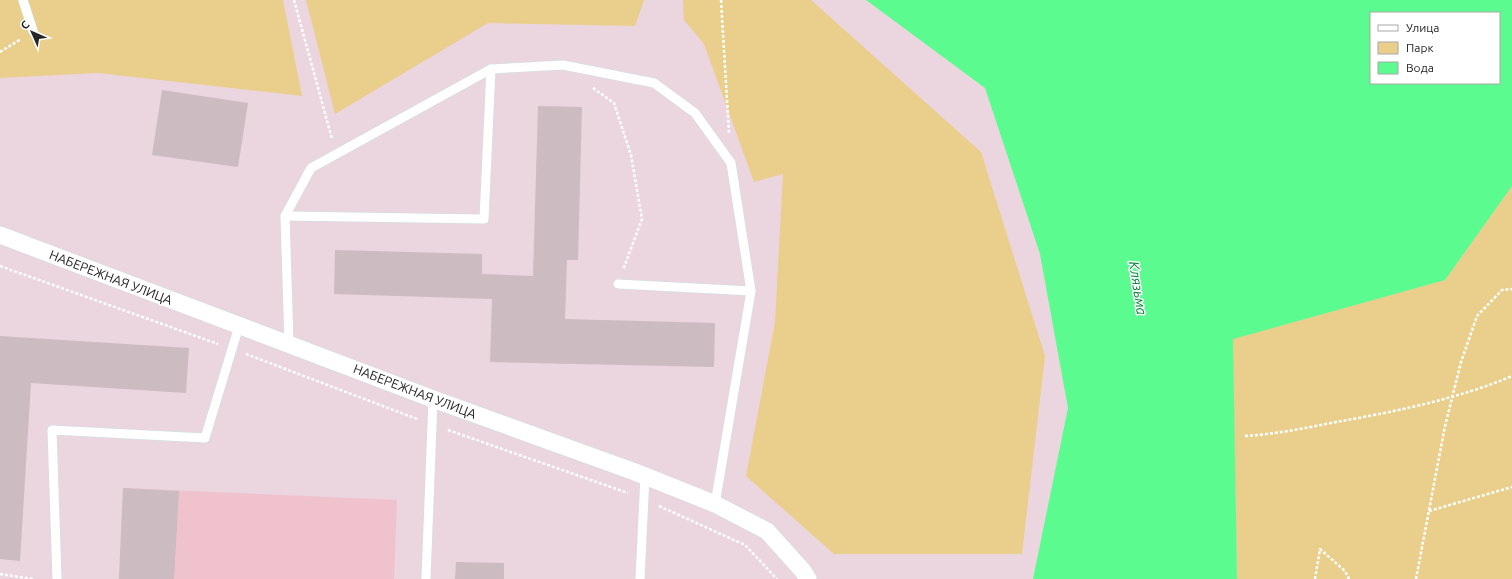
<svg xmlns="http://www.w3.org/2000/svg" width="1512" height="579" font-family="Ubuntu,sans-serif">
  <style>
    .education { fill: #f0c2ce }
    .green { fill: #e9cf8b }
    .water { fill: #5bfb8f; fill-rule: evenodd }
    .building { fill: #ccbbc1 }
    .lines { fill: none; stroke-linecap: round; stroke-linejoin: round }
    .lane-casing { stroke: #cbe2df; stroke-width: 10 }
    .street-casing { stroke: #cbe2df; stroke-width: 18 }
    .path { stroke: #fff; stroke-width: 2.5; stroke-dasharray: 3 2; stroke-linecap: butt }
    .lane { stroke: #fff; stroke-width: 9 }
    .street { stroke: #fff; stroke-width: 17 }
    .labels { text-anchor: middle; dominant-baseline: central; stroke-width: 3; stroke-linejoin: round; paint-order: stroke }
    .street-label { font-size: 13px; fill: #262626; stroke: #fff }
    .water-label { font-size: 14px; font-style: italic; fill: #038437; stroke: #fff }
  </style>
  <rect width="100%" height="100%" fill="#ebd5de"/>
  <!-- education -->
  <path class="education" d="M 123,488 L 397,500 L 394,579 L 119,579 Z"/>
  <!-- green -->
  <g class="green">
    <path d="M 0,0 L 283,0 L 302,96 L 98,73 L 0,78 Z"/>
    <path d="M 306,0 L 644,0 L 635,26 L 488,23 L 335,114 Z"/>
    <path d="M 683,0 L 811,0 L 981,152 L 1045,356 L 1022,554 L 834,554 L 746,476 L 775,322 L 783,174 L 754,182 L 704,44 L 684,20 Z"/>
    <path d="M 1512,186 L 1512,579 L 1237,579 L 1232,339 L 1445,280 Z"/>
  </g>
  <!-- water -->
  <path class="water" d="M 866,0 L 1512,0 L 1512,186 L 1445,280 L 1233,339 L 1237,579 L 1033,579 L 1068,408 L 1040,254 L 985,88 ZM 1371,13 L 1499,13 L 1499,83 L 1371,83 Z"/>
  <!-- building -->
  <g class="building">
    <path d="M 162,90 L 248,103 L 238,167 L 152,155 Z"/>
    <path d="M 538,106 L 582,107 L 578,260 L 567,260 L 565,319 L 715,323 L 714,367 L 490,362 L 492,299 L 334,294 L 335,250 L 482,254 L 482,274 L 533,276 Z"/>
    <path d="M 0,336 L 189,348 L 186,393 L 31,383 L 20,561 L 0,559 Z"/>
    <path d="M 123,488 L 179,491 L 174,579 L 119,579 Z"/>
    <path d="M 456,562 L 504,563 L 504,579 L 455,579 Z"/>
  </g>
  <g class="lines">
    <!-- lane casing -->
    <g class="lane-casing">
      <g id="lane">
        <path d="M 23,0 L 33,31"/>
        <path d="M 285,216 L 484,219 L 491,69"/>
        <path d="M 618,284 L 751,291"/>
        <path d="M 289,344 L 285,216 L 311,168 L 491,69 L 563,65 L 654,83 L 695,113 L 731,163 L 751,291 L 715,504"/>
        <path d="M 57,579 L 52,430 L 205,438 L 239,326"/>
        <path d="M 426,579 L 433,399"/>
        <path d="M 640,579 L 645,476"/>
      </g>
    </g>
    <!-- street casing -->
    <g class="street-casing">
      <path id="street" d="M 0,235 L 433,399 L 635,472 L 715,504 L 767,531 L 803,571 L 808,579"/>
    </g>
    <!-- path -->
    <g class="path">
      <path d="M 294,0 L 332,139"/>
      <path d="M 721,0 L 729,133"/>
      <path d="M 0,52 L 21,39"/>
      <path d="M 593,88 L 614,103 L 631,155 L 642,219 L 623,270"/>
      <path d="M 0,266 L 218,344"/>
      <path d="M 246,354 L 417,419"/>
      <path d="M 448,430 L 628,493"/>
      <path d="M 1245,436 C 1276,434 1306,428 1336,422 C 1393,412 1458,399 1512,376"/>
      <path d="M 659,506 L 745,545 L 777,579"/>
      <path d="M 1429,511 L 1512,487"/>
      <path d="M 0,574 L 33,579"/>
      <path d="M 1315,579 L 1320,549 L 1345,571 L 1349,579"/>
      <path d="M 1416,579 L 1445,426 L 1461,362 L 1477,316 L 1502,290 L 1512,289"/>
    </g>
    <!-- lane -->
    <use href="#lane" class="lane"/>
    <!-- street -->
    <use href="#street" class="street"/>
  </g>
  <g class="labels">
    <!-- street labels -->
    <g class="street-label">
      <text transform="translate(111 277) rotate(21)">НАБЕРЕЖНАЯ УЛИЦА</text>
      <text transform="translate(415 391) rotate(21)">НАБЕРЕЖНАЯ УЛИЦА</text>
    </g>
    <!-- water labels -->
    <g class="water-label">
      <text transform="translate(1138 288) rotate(81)">Клязьма</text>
    </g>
  </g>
  <!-- legend -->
  <rect x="1370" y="12" width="130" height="72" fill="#ffffff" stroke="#a8a8a8"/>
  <rect x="1378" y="25" width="20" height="6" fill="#ffffff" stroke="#a8a8a8"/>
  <text x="1406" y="32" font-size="12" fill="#262626">Улица</text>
  <rect x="1378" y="42" width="20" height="12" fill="#e9cf8b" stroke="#a8a8a8"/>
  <text x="1406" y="52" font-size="12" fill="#262626">Парк</text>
  <rect x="1378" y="62" width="20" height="12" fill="#5bfb8f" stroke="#a8a8a8"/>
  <text x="1406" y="72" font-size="12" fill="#262626">Вода</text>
  <!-- north arrow -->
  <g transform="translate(32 32) rotate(315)" stroke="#ffffff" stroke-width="3" paint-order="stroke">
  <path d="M0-3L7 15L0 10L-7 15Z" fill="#262626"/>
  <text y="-6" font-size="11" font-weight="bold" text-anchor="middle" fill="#262626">С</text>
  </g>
</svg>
